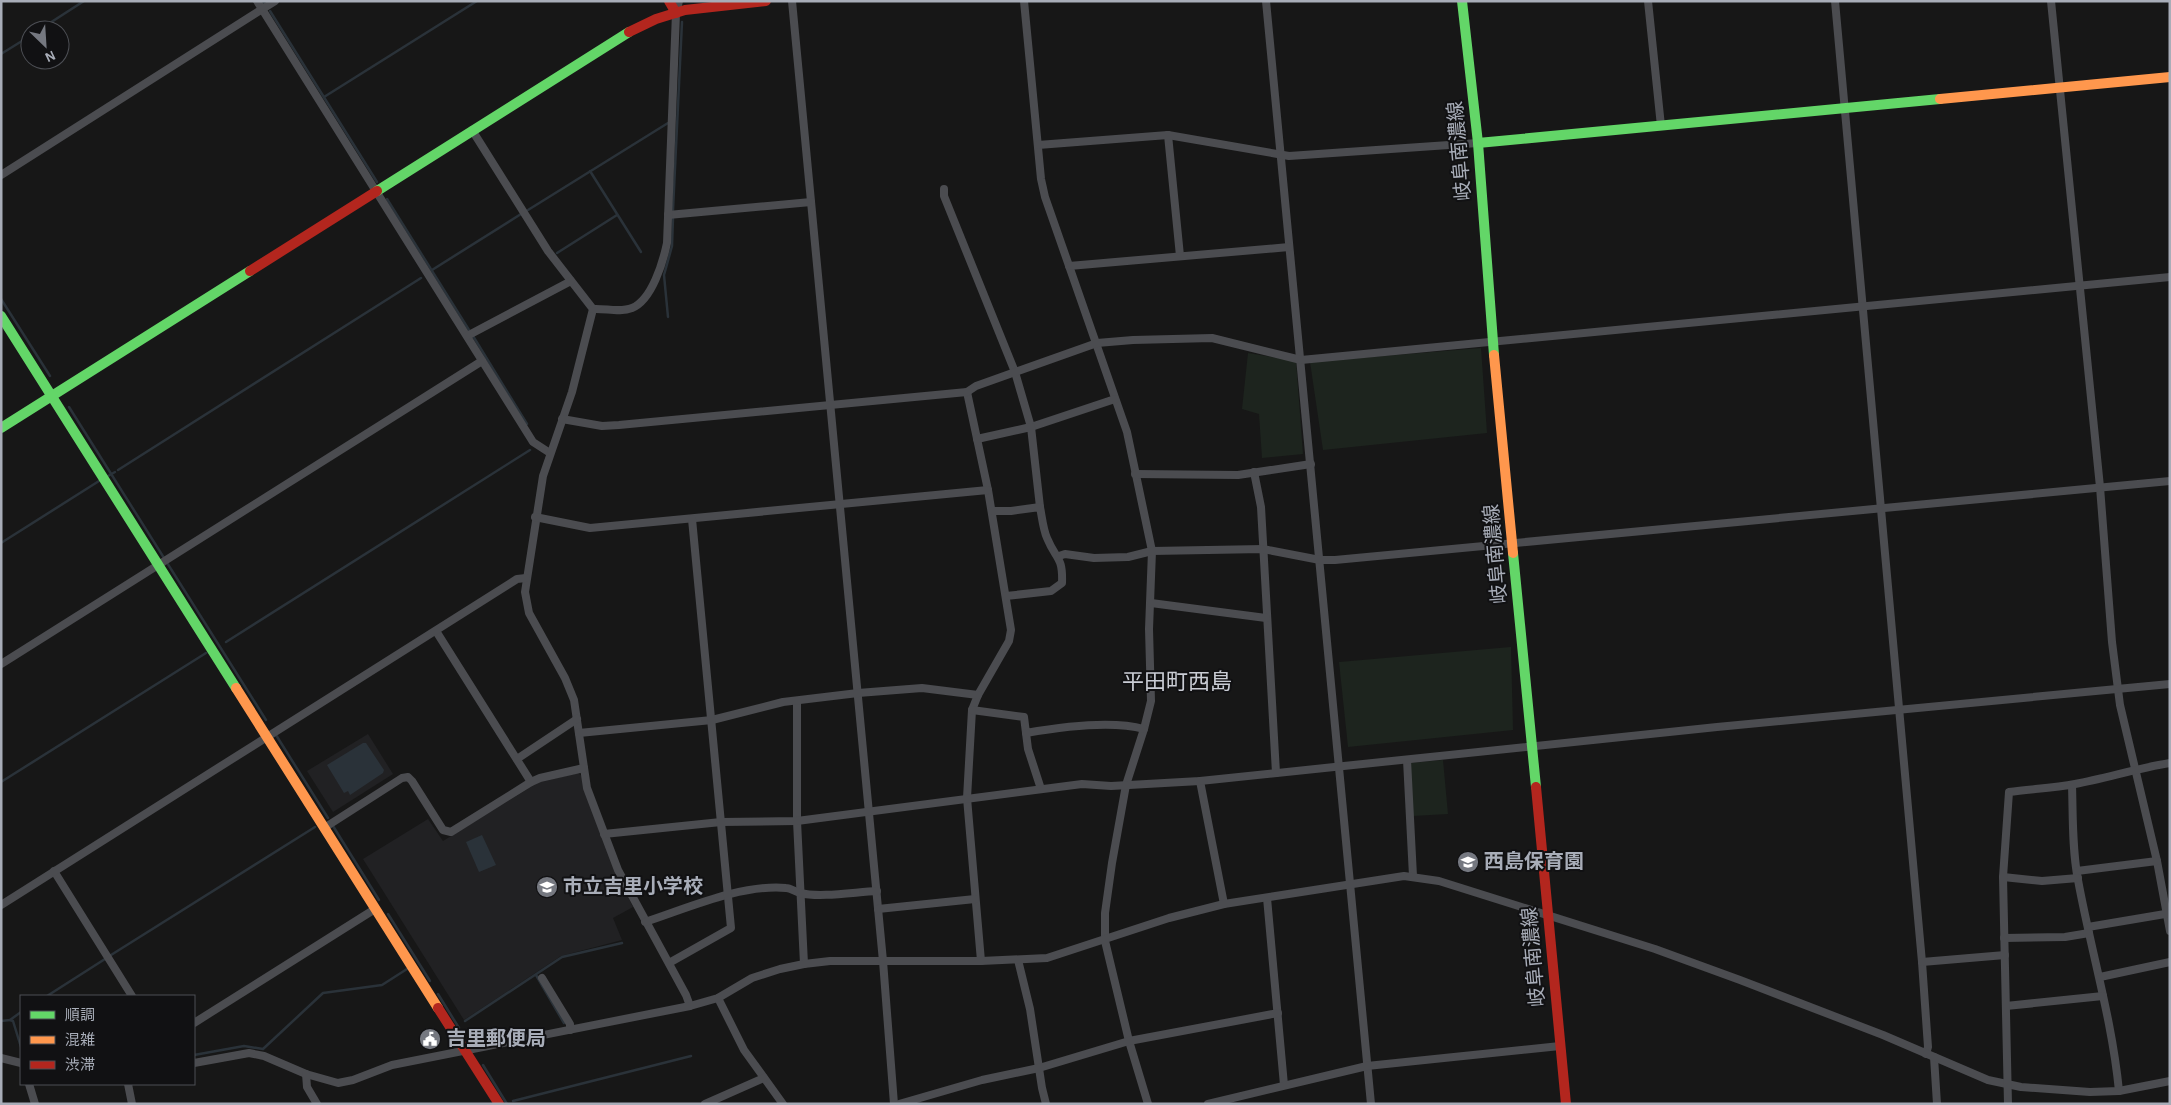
<svg xmlns="http://www.w3.org/2000/svg" width="2171" height="1105" font-family="'Alegreya Sans','Noto Sans JP',sans-serif">
  <style>
    .built { fill: #212123 }
    .green { fill: #1d241e }
    .water { fill: #2a3239 }
    .lines { fill: none; stroke-linecap: round; stroke-linejoin: round }
    .stream { stroke: #2a3239; stroke-width: 2.5 }
    .street { stroke: #4b4c50; stroke-width: 8 }
    .fast { stroke: #63d668; stroke-width: 10 }
    .slow { stroke: #ff974d; stroke-width: 10 }
    .jam { stroke: #b3261e; stroke-width: 10 }
    .labels { text-anchor: middle; dominant-baseline: central; stroke-width: 4; stroke-linejoin: round; paint-order: stroke }
    .street-label { font-size: 20px; fill: #a8adb8; stroke: #111113 }
    .poi-label { font-size: 20px; font-weight: bold; fill: #a8adb8; stroke: #111113; text-anchor: start }
    .quarter-label { font-size: 22px; fill: #c9ccd4; stroke: #111113 }
  </style>
  <rect width="100%" height="100%" fill="#171717"/>
  <!-- built -->
  <g class="built">
    <path d="M 368,734 L 393,774 L 333,812 L 307,771 Z"/>
    <path d="M 578,773 L 583,777 L 616,872 L 633,907 L 613,918 L 622,940 L 561,956 L 464,1020 L 363,859 L 428,819 L 443,841 L 537,783 Z"/>
  </g>
  <!-- green -->
  <g class="green">
    <path d="M 1481,348 L 1487,433 L 1323,450 L 1310,362 Z"/>
    <path d="M 1248,353 L 1296,361 L 1303,454 L 1262,458 L 1259,414 L 1242,409 Z"/>
    <path d="M 1511,647 L 1513,730 L 1348,747 L 1339,662 Z"/>
    <path d="M 1443,760 L 1448,814 L 1413,816 L 1410,763 Z"/>
  </g>
  <!-- water -->
  <g class="water">
    <path d="M 363,743 L 366,743 L 384,770 L 383,773 L 350,795 L 348,791 L 344,793 L 327,765 Z"/>
    <path d="M 482,835 L 496,865 L 479,872 L 466,842 Z"/>
  </g>
  <g class="lines">
    <!-- stream -->
    <g class="stream">
      <path d="M 263,1 L 264,3"/>
      <path d="M 270,11 L 377,182"/>
      <path d="M 39,30 L 84,1"/>
      <path d="M 1,54 L 30,36"/>
      <path d="M 324,97 L 477,1"/>
      <path d="M 590,171 L 641,252"/>
      <path d="M 387,199 L 469,330"/>
      <path d="M 528,210 L 668,123"/>
      <path d="M 673,210 L 682,22"/>
      <path d="M 557,253 L 617,215"/>
      <path d="M 432,270 L 521,214"/>
      <path d="M 1,299 L 50,376"/>
      <path d="M 668,317 L 664,275 L 672,246 L 673,218"/>
      <path d="M 473,336 L 527,424"/>
      <path d="M 69,407 L 266,720"/>
      <path d="M 118,470 L 421,278"/>
      <path d="M 108,476 L 115,472"/>
      <path d="M 1,543 L 99,481"/>
      <path d="M 226,642 L 530,450"/>
      <path d="M 276,735 L 328,818"/>
      <path d="M 1,782 L 206,653"/>
      <path d="M 333,826 L 379,900"/>
      <path d="M 388,914 L 430,981"/>
      <path d="M 111,955 L 315,827"/>
      <path d="M 536,975 L 564,1023"/>
      <path d="M 438,994 L 459,1028"/>
      <path d="M 47,996 L 105,959"/>
      <path d="M 10,1020 L 13,1021 L 21,1047"/>
      <path d="M 1,1021 L 10,1020 L 21,1012"/>
      <path d="M 465,1021 L 562,957 L 622,943"/>
      <path d="M 194,1055 L 244,1046 L 263,1049 L 323,993 L 382,985 L 407,969"/>
      <path d="M 483,1065 L 507,1104"/>
      <path d="M 513,1101 L 691,1056"/>
    </g>
    <!-- street -->
    <g class="street">
      <path d="M 257,1 L 533,442 L 550,453"/>
      <path d="M 792,1 L 883,961 L 894,1104"/>
      <path d="M 1024,1 L 1041,179 L 1045,197 L 1127,432 L 1152,551 L 1149,629 L 1151,701 L 1144,729 L 1126,785 L 1112,863 L 1105,913 L 1105,941 L 1129,1041 L 1148,1104"/>
      <path d="M 1266,1 L 1371,1104"/>
      <path d="M 1648,1 L 1661,126"/>
      <path d="M 1835,1 L 1922,962 L 1928,1047 L 1926,1054"/>
      <path d="M 2051,1 L 2100,487 L 2112,642 L 2120,705 L 2157,861 L 2170,931"/>
      <path d="M 472,130 L 548,251 L 593,309 L 572,392 L 543,476 L 525,592 L 529,613 L 565,678 L 574,700 L 587,788 L 618,870 L 686,995 L 690,1006"/>
      <path d="M 1168,135 L 1180,256"/>
      <path d="M 1038,145 L 1168,135 L 1289,156 L 1478,143"/>
      <path d="M 1,175 L 275,1"/>
      <path d="M 944,189 L 944,196 L 1015,372 L 1031,427 L 1115,399"/>
      <path d="M 668,215 L 811,202"/>
      <path d="M 1069,266 L 1289,247"/>
      <path d="M 593,309 C 605,308 620,313 632,308 C 652,300 663,262 667,243 L 676,13 L 679,1"/>
      <path d="M 467,336 L 571,281"/>
      <path d="M 967,392 L 988,490 L 1011,630 L 1009,641 L 978,695 L 972,710 L 967,798 L 981,961"/>
      <path d="M 562,419 L 602,426 L 619,425 L 967,392 L 976,386 L 1097,343 L 1133,340 L 1212,338 L 1301,360 L 2170,277"/>
      <path d="M 977,439 L 1031,427 L 1040,507"/>
      <path d="M 1254,472 L 1261,507 L 1276,773"/>
      <path d="M 1135,474 L 1238,475 L 1311,464"/>
      <path d="M 992,511 L 1011,511 L 1040,507 C 1042,517 1043,529 1047,538 C 1056,560 1063,556 1062,583 L 1051,591 L 1006,596"/>
      <path d="M 535,517 L 590,528 L 988,490"/>
      <path d="M 1059,556 L 1065,554 L 1094,558 L 1128,557 L 1152,551 L 1263,549 L 1320,560 L 1335,560 L 2170,481"/>
      <path d="M 1151,603 L 1266,618"/>
      <path d="M 436,631 L 531,782"/>
      <path d="M 1,664 L 482,361"/>
      <path d="M 797,701 L 797,821 L 804,964"/>
      <path d="M 972,710 L 1024,717 L 1026,733 C 1060,727 1111,720 1144,729"/>
      <path d="M 579,733 L 712,720 L 783,702 L 858,693 L 922,688 L 978,695"/>
      <path d="M 1026,733 L 1028,749 L 1041,789"/>
      <path d="M 517,759 L 577,719"/>
      <path d="M 1407,760 L 1413,876"/>
      <path d="M 1200,781 L 1224,904"/>
      <path d="M 2072,785 C 2073,816 2072,849 2078,880 C 2091,951 2112,1019 2119,1091"/>
      <path d="M 324,828 L 402,778 L 408,777 L 412,781 L 443,830 L 451,832 L 531,782 L 540,778 L 584,768"/>
      <path d="M 604,834 L 721,822 L 797,821 L 1082,784 L 1111,786 L 1200,781 L 1717,727 L 2170,684"/>
      <path d="M 54,871 L 132,996"/>
      <path d="M 2077,871 L 2157,861"/>
      <path d="M 2003,877 L 2042,881 L 2078,878"/>
      <path d="M 1267,898 L 1284,1085"/>
      <path d="M 1,905 L 517,579 L 526,578"/>
      <path d="M 878,909 L 975,899"/>
      <path d="M 645,922 C 688,908 741,884 786,888 C 791,888 795,892 800,893 C 820,898 855,892 877,891"/>
      <path d="M 2088,927 L 2165,914"/>
      <path d="M 2004,938 L 2065,937 L 2089,933"/>
      <path d="M 1018,960 L 1030,1009 L 1042,1088 L 1046,1104"/>
      <path d="M 1922,962 L 2005,955"/>
      <path d="M 669,963 L 731,928 L 692,519"/>
      <path d="M 2100,977 L 2170,962"/>
      <path d="M 542,978 L 570,1024 L 570,1030"/>
      <path d="M 718,998 L 744,1050 L 783,1104"/>
      <path d="M 2006,1006 L 2103,996"/>
      <path d="M 194,1023 L 375,909"/>
      <path d="M 1934,1057 L 1937,1104"/>
      <path d="M 1,1058 L 21,1063"/>
      <path d="M 194,1063 L 249,1053 L 264,1056 L 306,1074 L 338,1083 L 353,1080 L 392,1065 L 690,1006 L 718,998 L 752,978 L 780,969 L 804,964 L 830,961 L 981,961 L 1047,958 L 1169,918 L 1224,904 L 1404,876 L 1439,881 L 1655,949 L 1740,980 L 1883,1035 L 1988,1080 L 2021,1087 L 2090,1092 L 2119,1091 L 2170,1081"/>
      <path d="M 306,1074 L 307,1087 L 317,1104"/>
      <path d="M 29,1084 L 35,1104"/>
      <path d="M 128,1084 L 132,1104"/>
      <path d="M 705,1104 L 764,1078"/>
      <path d="M 899,1104 L 982,1080 L 1039,1068 L 1129,1041 L 1278,1013"/>
      <path d="M 1208,1104 L 1367,1066 L 1560,1046"/>
      <path d="M 2008,1104 L 2003,877 L 2009,792 C 2031,789 2054,788 2075,784 C 2107,778 2138,768 2170,763"/>
    </g>
    <!-- fast -->
    <g class="fast">
      <path d="M 1462,1 L 1478,143 L 1494,355"/>
      <path d="M 1478,143 L 1940,99"/>
      <path d="M 377,191 L 629,32"/>
      <path d="M 1,316 L 236,688"/>
      <path d="M 1,428 L 250,271"/>
      <path d="M 1513,553 L 1536,787"/>
    </g>
    <!-- slow -->
    <g class="slow">
      <path d="M 1940,99 L 2170,77"/>
      <path d="M 1494,355 L 1513,553"/>
      <path d="M 236,688 L 438,1008"/>
    </g>
    <!-- jam -->
    <g class="jam">
      <path d="M 669,1 L 676,13"/>
      <path d="M 629,32 L 656,19 L 685,10 L 766,1"/>
      <path d="M 250,271 L 377,191"/>
      <path d="M 1536,787 L 1566,1104"/>
      <path d="M 438,1008 L 499,1104"/>
    </g>
  </g>
  <!-- icons -->
  <defs>
    <g id="school-disc" transform="scale(1.125)"><circle r="9.5" fill="#757880" stroke="#111113"/><path d="M0-5L7-2L0 1L-7-2ZM-4 1L0 2.5L4 1V4Q0 6-4 4Z" fill="#fff"/></g>
    <g id="civic-disc" transform="scale(1.125)"><circle r="9.5" fill="#757880" stroke="#111113"/><path d="M-.6-6.5H3V-4.5H.6V-3L4-1V1h2V6H-6V1h2V-1L-.6-3ZM-1.2 2.5V6h2.4V2.5Z" fill="#fff"/></g>
  </defs>
  <g fill-rule="evenodd">
    <use href="#school-disc" x="1468" y="862"/>
    <use href="#school-disc" x="547" y="887"/>
    <use href="#civic-disc" x="430" y="1039"/>
  </g>
  <g class="labels">
    <!-- street labels -->
    <g class="street-label">
      <text transform="translate(1460 151) rotate(-95)">岐阜南濃線</text>
      <text transform="translate(1496 554) rotate(-95)">岐阜南濃線</text>
      <text transform="translate(1534 957) rotate(-95)">岐阜南濃線</text>
    </g>
    <!-- poi labels -->
    <g class="poi-label">
      <text x="1484" y="862">西島保育園</text>
      <text x="563" y="887">市立吉里小学校</text>
      <text x="446" y="1039">吉里郵便局</text>
    </g>
    <!-- quarter labels -->
    <g class="quarter-label">
      <text x="1177" y="682">平田町西島</text>
    </g>
  </g>
  <!-- border -->
  <rect width="2171" height="1105" fill="none" stroke="#a8adb8" stroke-width="5"/>
  <!-- legend -->
  <rect x="20" y="995" width="175" height="90" fill="#111113" stroke="#4d4f55"/>
  <rect x="30" y="1011" width="25" height="8" fill="#63d668" stroke="#4d4f55"/>
  <text x="65" y="1020" font-size="15" fill="#a8adb8">順調</text>
  <rect x="30" y="1036" width="25" height="8" fill="#ff974d" stroke="#4d4f55"/>
  <text x="65" y="1045" font-size="15" fill="#a8adb8">混雑</text>
  <rect x="30" y="1061" width="25" height="8" fill="#b3261e" stroke="#4d4f55"/>
  <text x="65" y="1070" font-size="15" fill="#a8adb8">渋滞</text>
  <!-- north arrow -->
  <g transform="translate(45 45) rotate(155)"><circle r="24" fill="#111113" stroke="#4d4f55"/>
  <path d="M0-4L9 19L0 12L-9 19Z" fill="#757880"/>
  <text y="-8" font-size="14" font-weight="bold" text-anchor="middle" fill="#a8adb8">N</text>
  </g>
</svg>
